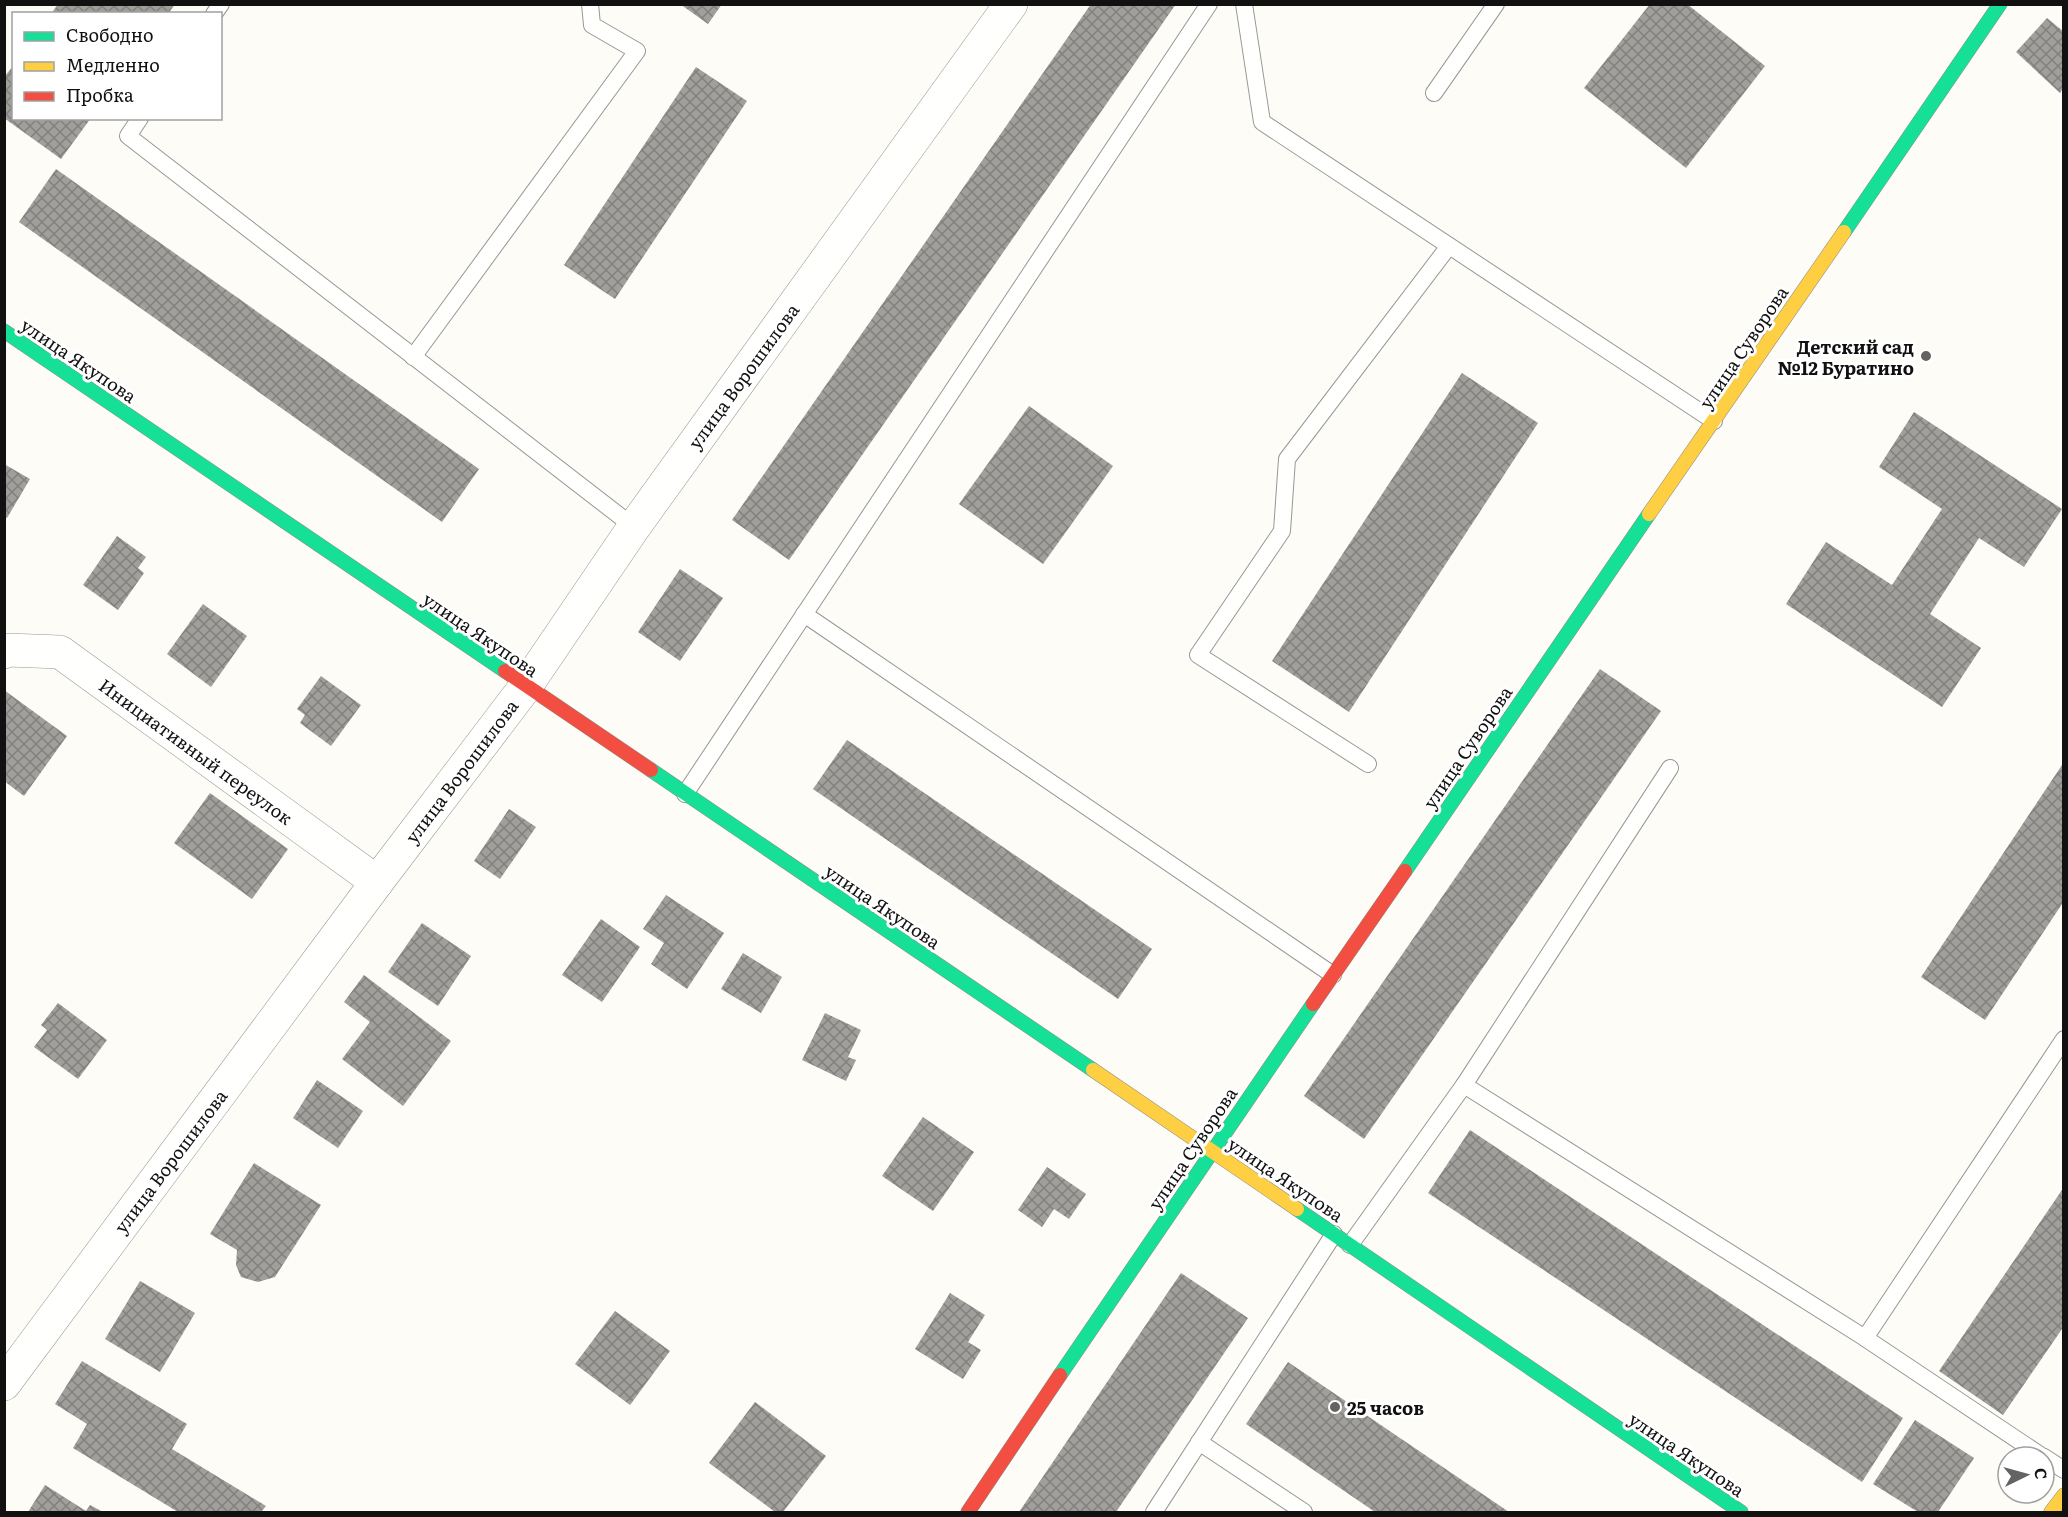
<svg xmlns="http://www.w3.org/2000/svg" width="2068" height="1517" font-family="Literata,serif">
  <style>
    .building { fill: url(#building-cross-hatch) }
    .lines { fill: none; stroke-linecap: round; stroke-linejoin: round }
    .lane-casing { stroke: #979795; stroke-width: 18 }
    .street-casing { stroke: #979795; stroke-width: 34 }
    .fast-casing { stroke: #8e8d8b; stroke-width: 15 }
    .slow-casing { stroke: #8e8d8b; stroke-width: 15 }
    .jam-casing { stroke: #8e8d8b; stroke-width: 15 }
    .lane { stroke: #fffffe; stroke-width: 16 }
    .street { stroke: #fffffe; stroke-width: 33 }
    .fast { stroke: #16e098; stroke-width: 14 }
    .slow { stroke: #ffcf43; stroke-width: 14 }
    .jam { stroke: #f24e42; stroke-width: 14 }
    .poi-dot { fill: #646362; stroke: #fff; stroke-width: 2 }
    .labels { text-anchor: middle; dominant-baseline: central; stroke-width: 6; stroke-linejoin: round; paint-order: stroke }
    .poi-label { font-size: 18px; font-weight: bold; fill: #111; stroke: #fff; text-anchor: end }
    .street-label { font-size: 18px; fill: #111; stroke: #fff }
  </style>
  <defs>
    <pattern id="building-cross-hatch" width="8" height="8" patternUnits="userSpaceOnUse" patternTransform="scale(1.5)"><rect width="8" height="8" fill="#a19f9c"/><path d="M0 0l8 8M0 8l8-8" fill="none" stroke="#82807e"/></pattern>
  </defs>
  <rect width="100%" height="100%" fill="#fdfcf7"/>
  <!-- building -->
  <g class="building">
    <path d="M 58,4 L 175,4 L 168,14 L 51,14 Z"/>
    <path d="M 680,4 L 722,4 L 708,24 Z"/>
    <path d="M 1091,4 L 1176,4 L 789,560 L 732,520 Z"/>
    <path d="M 1650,4 L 1687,4 L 1765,66 L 1686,168 L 1584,88 Z"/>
    <path d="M 2047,18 L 2064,32 L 2064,87 L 2060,93 L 2016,52 Z"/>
    <path d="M 14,65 L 14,118 L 91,118 L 61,159 L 4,118 L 4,77 Z"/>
    <path d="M 696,67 L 747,101 L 615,299 L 564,265 Z"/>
    <path d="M 56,169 L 479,469 L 442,522 L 19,222 Z"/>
    <path d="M 1462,373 L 1538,423 L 1349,712 L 1272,661 Z"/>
    <path d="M 1029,406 L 1113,466 L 1043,564 L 959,504 Z"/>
    <path d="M 1914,412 L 2062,509 L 2024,567 L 1979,538 L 1930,614 L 1981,648 L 1942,707 L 1786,604 L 1826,542 L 1892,585 L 1942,509 L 1879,467 Z"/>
    <path d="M 4,464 L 30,479 L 7,518 L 4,517 Z"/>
    <path d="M 117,536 L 146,557 L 138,568 L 144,573 L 118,610 L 83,585 Z"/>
    <path d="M 680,569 L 723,598 L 680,661 L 638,632 Z"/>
    <path d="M 203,604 L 247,636 L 211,687 L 167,654 Z"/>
    <path d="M 1600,669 L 1661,711 L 1364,1139 L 1304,1096 Z"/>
    <path d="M 321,676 L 361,705 L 331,746 L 300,723 L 305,715 L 297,709 Z"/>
    <path d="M 4,690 L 67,736 L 24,796 L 4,781 Z"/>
    <path d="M 847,740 L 1152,949 L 1118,999 L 813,789 Z"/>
    <path d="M 2064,762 L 2064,901 L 1985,1020 L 1921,977 Z"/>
    <path d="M 210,793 L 288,849 L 252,899 L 174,843 Z"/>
    <path d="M 509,809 L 536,827 L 500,879 L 474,861 Z"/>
    <path d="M 666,895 L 724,933 L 687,989 L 651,964 L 664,943 L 643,929 Z"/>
    <path d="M 601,919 L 640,947 L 602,1002 L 562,975 Z"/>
    <path d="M 422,923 L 471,956 L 438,1006 L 388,972 Z"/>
    <path d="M 743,953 L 782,977 L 761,1013 L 721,989 Z"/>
    <path d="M 364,975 L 451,1041 L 403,1106 L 342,1059 L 370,1022 L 344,1002 Z"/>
    <path d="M 58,1003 L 107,1040 L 78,1079 L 34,1047 L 47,1030 L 41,1025 Z"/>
    <path d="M 825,1013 L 861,1030 L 848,1057 L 856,1060 L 846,1081 L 802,1060 Z"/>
    <path d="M 317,1080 L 363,1111 L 338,1148 L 293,1118 Z"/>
    <path d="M 923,1117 L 974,1152 L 933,1211 L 882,1176 Z"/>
    <path d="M 1470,1130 L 1903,1418 L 1862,1482 L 1428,1193 Z"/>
    <path d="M 254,1163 L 321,1205 L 275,1277 L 258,1282 L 241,1277 L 236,1265 L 237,1250 L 210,1234 Z"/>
    <path d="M 1047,1167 L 1086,1194 L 1069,1219 L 1054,1209 L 1042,1227 L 1018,1210 Z"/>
    <path d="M 2064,1187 L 2064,1326 L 2003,1415 L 1939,1371 Z"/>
    <path d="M 1181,1273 L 1248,1318 L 1116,1512 L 1019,1512 Z"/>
    <path d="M 140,1281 L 195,1313 L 160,1372 L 105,1339 Z"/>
    <path d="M 950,1293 L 985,1315 L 968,1342 L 981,1350 L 963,1379 L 915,1349 Z"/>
    <path d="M 615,1311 L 670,1351 L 630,1405 L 575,1364 Z"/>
    <path d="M 82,1361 L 187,1424 L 172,1449 L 266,1506 L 261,1512 L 178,1512 L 73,1448 L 87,1424 L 55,1404 Z"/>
    <path d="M 1288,1362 L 1509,1512 L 1375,1512 L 1246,1424 Z"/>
    <path d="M 755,1402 L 826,1456 L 783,1512 L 775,1512 L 709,1463 Z"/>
    <path d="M 1915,1420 L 1974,1458 L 1938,1512 L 1918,1512 L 1873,1484 Z"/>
    <path d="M 45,1485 L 86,1511 L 90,1505 L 103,1512 L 28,1512 Z"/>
  </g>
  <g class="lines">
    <!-- lane casing -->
    <g class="lane-casing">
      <g id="lane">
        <path d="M 1244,4 L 1262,122 L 1714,421"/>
        <path d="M 214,14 L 221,4"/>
        <path d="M 1434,93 L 1496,4"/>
        <path d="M 140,118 L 128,136 L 634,527"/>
        <path d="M 413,357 L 637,51 L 592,25 L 590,4"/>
        <path d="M 804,614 L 1333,975"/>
        <path d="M 1368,764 L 1198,655 L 1282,531 L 1287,459 L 1449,246"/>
        <path d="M 685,794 L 1209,4"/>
        <path d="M 1464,1085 L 1670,768"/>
        <path d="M 1350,1245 L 1464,1085 L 1865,1338"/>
        <path d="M 1199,1442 L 1304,1512"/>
        <path d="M 2043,1457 L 1865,1338 L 2064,1039"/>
        <path d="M 2044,1457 L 2064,1470"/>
        <path d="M 1154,1512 L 1334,1234"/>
      </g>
    </g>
    <!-- street casing -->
    <g class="street-casing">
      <g id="street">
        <path d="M 4,652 L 7,650 L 60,652 L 377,882"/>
        <path d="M 4,1384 L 377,882 L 526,686 L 634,527 L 1011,4"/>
      </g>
    </g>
    <!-- fast casing -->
    <g class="fast-casing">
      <g id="fast">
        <path d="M 1844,232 L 2000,4"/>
        <path d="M 4,331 L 505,671"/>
        <path d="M 651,770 L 1093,1070"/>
        <path d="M 1405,871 L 1649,514"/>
        <path d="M 1297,1209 L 1741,1512"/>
        <path d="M 1060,1375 L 1313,1004"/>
      </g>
    </g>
    <!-- slow casing -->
    <g class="slow-casing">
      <g id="slow">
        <path d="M 1649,514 L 1844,232"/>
        <path d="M 1093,1070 L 1297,1209"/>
        <path d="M 2051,1512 L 2064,1495"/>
      </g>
    </g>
    <!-- jam casing -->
    <g class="jam-casing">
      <g id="jam">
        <path d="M 505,671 L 651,770"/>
        <path d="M 1313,1004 L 1405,871"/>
        <path d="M 968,1512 L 1060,1375"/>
      </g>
    </g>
    <!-- lane -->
    <use href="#lane" class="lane"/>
    <!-- street -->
    <use href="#street" class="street"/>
    <!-- fast -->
    <use href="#fast" class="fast"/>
    <!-- slow -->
    <use href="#slow" class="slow"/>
    <!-- jam -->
    <use href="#jam" class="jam"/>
  </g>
  <!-- markers -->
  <g class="poi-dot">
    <circle cx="1926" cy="356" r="6"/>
    <circle cx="1335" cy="1407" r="6"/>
  </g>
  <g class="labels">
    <!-- poi labels -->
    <g class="poi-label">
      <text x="1914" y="346">Детский сад<tspan x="1914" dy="21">№12 Буратино</tspan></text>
      <text x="1347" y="1407" text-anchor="start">25 часов</text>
    </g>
    <!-- street labels -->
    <g class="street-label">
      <text transform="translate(1743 347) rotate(-56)">улица Суворова</text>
      <text transform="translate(79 360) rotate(34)">улица Якупова</text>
      <text transform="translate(743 376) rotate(-54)">улица Ворошилова</text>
      <text transform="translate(481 634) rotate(34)">улица Якупова</text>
      <text transform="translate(1467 747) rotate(-56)">улица Суворова</text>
      <text transform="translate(196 751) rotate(36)">Инициативный переулок</text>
      <text transform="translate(461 771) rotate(-53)">улица Ворошилова</text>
      <text transform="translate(883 906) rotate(34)">улица Якупова</text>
      <text transform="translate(1192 1148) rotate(-56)">улица Суворова</text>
      <text transform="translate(170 1161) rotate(-53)">улица Ворошилова</text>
      <text transform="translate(1286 1179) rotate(34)">улица Якупова</text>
      <text transform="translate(1687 1454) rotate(34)">улица Якупова</text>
    </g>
  </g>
  <!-- border -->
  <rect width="2068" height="1517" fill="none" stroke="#111111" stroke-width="12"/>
  <!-- legend -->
  <rect x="12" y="12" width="210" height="108" fill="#ffffff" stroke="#a0a0a0" stroke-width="1.5"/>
  <rect x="24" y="32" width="30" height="9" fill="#16e098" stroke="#a0a0a0" stroke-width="1.5"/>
  <text x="66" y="42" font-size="18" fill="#111111">Свободно</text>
  <rect x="24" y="62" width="30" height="9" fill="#ffcf43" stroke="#a0a0a0" stroke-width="1.5"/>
  <text x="66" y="72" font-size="18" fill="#111111">Медленно</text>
  <rect x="24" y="92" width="30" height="9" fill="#f24e42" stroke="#a0a0a0" stroke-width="1.5"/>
  <text x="66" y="102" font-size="18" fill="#111111">Пробка</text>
  <!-- north arrow -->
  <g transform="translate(2026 1475) rotate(85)"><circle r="28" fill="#ffffff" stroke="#a0a0a0" stroke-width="1.5"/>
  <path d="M0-4.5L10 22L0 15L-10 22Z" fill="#646362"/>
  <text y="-9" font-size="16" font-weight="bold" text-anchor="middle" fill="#111111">С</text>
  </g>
</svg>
